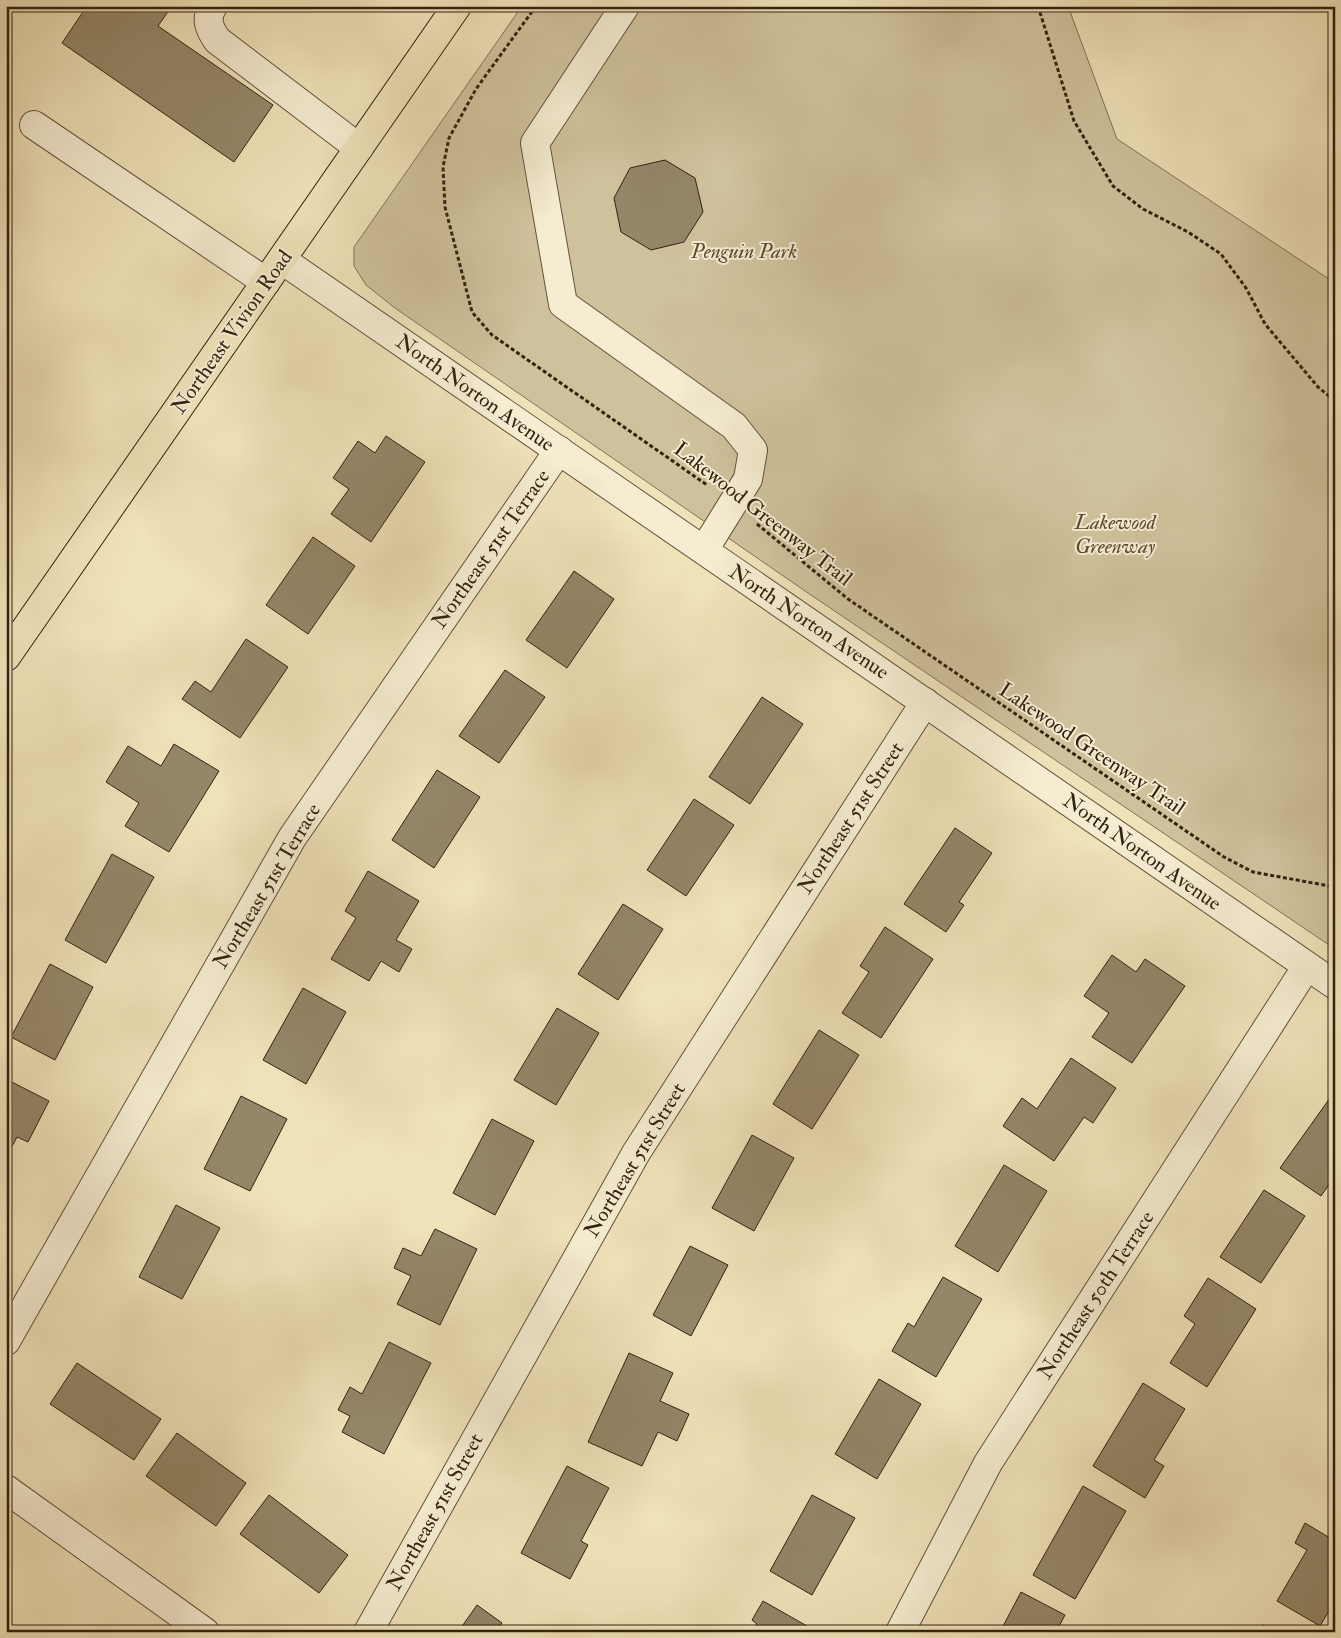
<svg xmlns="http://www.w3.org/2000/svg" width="1341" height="1638" font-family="'IM FELL Double Pica',serif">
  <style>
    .green { fill: #cfc19c; stroke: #807256 }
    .building { fill: #948668; stroke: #322311 }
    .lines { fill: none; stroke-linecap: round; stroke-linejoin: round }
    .minor-casing { stroke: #61523b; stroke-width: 30 }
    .major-casing { stroke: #322311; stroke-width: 30 }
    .path { stroke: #322311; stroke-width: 3; stroke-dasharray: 4 2.5; stroke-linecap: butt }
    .minor { stroke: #f5ecd1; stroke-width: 28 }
    .major { stroke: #efe1b8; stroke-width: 28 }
    .labels { text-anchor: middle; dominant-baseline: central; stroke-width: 4; stroke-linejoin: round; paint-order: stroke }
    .park-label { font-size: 21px; font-style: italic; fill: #594a34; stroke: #f5ecd1 }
    .street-label { font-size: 21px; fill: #322311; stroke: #f5ecd1 }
  </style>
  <rect width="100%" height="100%" fill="#efe1b8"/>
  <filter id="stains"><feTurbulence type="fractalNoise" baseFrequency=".004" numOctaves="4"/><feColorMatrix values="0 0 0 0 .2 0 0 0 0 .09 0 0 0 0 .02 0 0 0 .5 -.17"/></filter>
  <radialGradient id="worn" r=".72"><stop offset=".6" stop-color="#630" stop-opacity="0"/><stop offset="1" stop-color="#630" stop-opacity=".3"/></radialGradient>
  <!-- green -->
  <path class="green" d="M 522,6 L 1068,6 L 1117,139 L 1335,283 L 1335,949 L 808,593 L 395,308 L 366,285 L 354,266 L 354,247 Z"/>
  <!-- building -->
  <g class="building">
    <path d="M 87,6 L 172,6 L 158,26 L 273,105 L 234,162 L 62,43 Z"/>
    <path d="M 665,160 L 695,178 L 703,212 L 684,242 L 651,250 L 621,232 L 614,198 L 630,168 Z"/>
    <path d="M 386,436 L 425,462 L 371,542 L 331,514 L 349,489 L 333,478 L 358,441 L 375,453 Z"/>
    <path d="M 313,537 L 355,566 L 308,634 L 266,605 Z"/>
    <path d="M 574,571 L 614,599 L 567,668 L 526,640 Z"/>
    <path d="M 246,639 L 288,667 L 240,738 L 182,699 L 195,681 L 211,692 Z"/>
    <path d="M 505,670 L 545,697 L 499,763 L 459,736 Z"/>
    <path d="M 762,697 L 803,724 L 750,804 L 709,777 Z"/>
    <path d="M 174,744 L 219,771 L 169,852 L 125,826 L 139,803 L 106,782 L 128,746 L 161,766 Z"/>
    <path d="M 437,770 L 480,797 L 434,868 L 392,840 Z"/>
    <path d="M 694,799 L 734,825 L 686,896 L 647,870 Z"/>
    <path d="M 955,828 L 992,853 L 959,902 L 964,905 L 946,932 L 904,904 Z"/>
    <path d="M 112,854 L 154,877 L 106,963 L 65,940 Z"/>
    <path d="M 368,871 L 419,901 L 396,940 L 412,949 L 399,972 L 381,961 L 369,981 L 331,959 L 356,918 L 345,911 Z"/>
    <path d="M 623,904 L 663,929 L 618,1000 L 578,974 Z"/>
    <path d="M 885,927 L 933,959 L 881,1038 L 842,1013 L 869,972 L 860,966 Z"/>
    <path d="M 1112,955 L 1136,972 L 1145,959 L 1185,986 L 1132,1063 L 1092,1037 L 1109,1013 L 1084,996 Z"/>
    <path d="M 50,964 L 93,987 L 55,1060 L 11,1037 Z"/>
    <path d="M 303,988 L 346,1012 L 306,1084 L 263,1060 Z"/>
    <path d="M 557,1008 L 599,1033 L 556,1105 L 514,1080 Z"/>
    <path d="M 819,1030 L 859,1055 L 812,1129 L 773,1104 Z"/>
    <path d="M 1071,1058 L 1116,1088 L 1093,1123 L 1084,1117 L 1054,1161 L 1003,1126 L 1022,1098 L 1037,1109 Z"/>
    <path d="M 6,1079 L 49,1101 L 28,1142 L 17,1137 L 6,1158 Z"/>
    <path d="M 1335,1091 L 1335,1176 L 1321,1196 L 1280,1168 Z"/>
    <path d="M 241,1096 L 287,1119 L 250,1191 L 204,1169 Z"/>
    <path d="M 492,1119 L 534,1141 L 495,1215 L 453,1193 Z"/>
    <path d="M 752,1135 L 794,1158 L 754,1231 L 712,1208 Z"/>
    <path d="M 1004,1165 L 1047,1191 L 998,1272 L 955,1246 Z"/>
    <path d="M 1264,1190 L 1305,1216 L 1261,1283 L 1220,1257 Z"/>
    <path d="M 176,1205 L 220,1228 L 182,1299 L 139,1277 Z"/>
    <path d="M 435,1229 L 477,1249 L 440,1325 L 397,1304 L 411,1276 L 394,1268 L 403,1248 L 421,1256 Z"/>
    <path d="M 690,1246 L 728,1265 L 691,1336 L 653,1315 Z"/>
    <path d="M 943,1277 L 982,1299 L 936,1377 L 892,1351 L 908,1323 L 914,1327 Z"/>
    <path d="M 1208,1278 L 1256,1309 L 1207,1387 L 1170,1363 L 1195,1324 L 1184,1316 Z"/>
    <path d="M 389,1342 L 431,1363 L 384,1454 L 342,1432 L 350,1416 L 338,1410 L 350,1387 L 362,1394 Z"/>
    <path d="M 629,1353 L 673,1373 L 660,1401 L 689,1414 L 677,1441 L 658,1432 L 642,1466 L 588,1442 Z"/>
    <path d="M 77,1363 L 161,1419 L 134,1460 L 50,1404 Z"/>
    <path d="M 879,1379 L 921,1404 L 877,1479 L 835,1454 Z"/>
    <path d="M 1143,1383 L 1185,1409 L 1154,1460 L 1164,1466 L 1145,1498 L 1093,1466 Z"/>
    <path d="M 177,1433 L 246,1483 L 216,1526 L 146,1476 Z"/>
    <path d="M 567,1466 L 609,1488 L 581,1541 L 588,1545 L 570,1579 L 521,1553 Z"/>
    <path d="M 1083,1486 L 1126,1511 L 1075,1599 L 1033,1575 Z"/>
    <path d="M 269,1495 L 348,1555 L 319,1593 L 240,1534 Z"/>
    <path d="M 812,1495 L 855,1518 L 812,1595 L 770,1571 Z"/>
    <path d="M 1305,1523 L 1335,1541 L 1335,1601 L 1320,1626 L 1277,1601 L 1307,1550 L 1295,1543 Z"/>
    <path d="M 1021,1592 L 1065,1615 L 1056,1632 L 1000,1632 Z"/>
    <path d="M 763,1601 L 807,1626 L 804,1632 L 753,1632 L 757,1624 L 752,1620 Z"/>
    <path d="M 477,1605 L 502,1623 L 495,1632 L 458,1632 Z"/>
    <path d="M 1263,1625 L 1276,1632 L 1259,1632 Z"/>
  </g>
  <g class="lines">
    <!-- minor casing -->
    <g class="minor-casing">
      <g id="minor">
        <path d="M 213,6 C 205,19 209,28 217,40 L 359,148"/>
        <path d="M 625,6 L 535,143 L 563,304 L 734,426 L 753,450 L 748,479 L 704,550"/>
        <path d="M 34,125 L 266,282"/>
        <path d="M 282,260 L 1335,985"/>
        <path d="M 6,1341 L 292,838 L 559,450"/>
        <path d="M 6,1489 L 205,1632"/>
        <path d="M 368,1632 L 636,1153 L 925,702"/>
        <path d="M 900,1632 L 988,1463 L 1307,966"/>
      </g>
    </g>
    <!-- major casing -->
    <g class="major-casing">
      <path id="major" d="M 6,657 L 457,6"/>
    </g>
    <!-- path -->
    <g class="path">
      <path d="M 536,6 L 476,89 L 449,138 L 443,167 L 445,207 L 472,312 L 492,335 L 707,485"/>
      <path d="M 1038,6 L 1074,121 L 1113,186 L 1143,209 L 1188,232 L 1221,254 L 1246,288 L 1265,324 L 1318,387 L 1335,401"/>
      <path d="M 757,524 L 848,599 L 1224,857 L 1253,872 L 1335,887"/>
    </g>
    <!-- minor -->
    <use href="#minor" class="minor"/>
    <!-- major -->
    <use href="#major" class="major"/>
  </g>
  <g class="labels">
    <!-- park labels -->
    <g class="park-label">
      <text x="744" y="251">Penguin Park</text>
      <text x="1115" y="522">Lakewood<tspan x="1115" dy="24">Greenway</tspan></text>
    </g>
    <!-- street labels -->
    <g class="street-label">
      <text transform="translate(232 332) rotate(-55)">Northeast Vivion Road</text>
      <text transform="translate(475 393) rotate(35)">North Norton Avenue</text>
      <text transform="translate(763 514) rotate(38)">Lakewood Greenway Trail</text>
      <text transform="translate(491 549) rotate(-55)">Northeast 51st Terrace</text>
      <text transform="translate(809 622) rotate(34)">North Norton Avenue</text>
      <text transform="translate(1092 749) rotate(34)">Lakewood Greenway Trail</text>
      <text transform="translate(851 818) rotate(-57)">Northeast 51st Street</text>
      <text transform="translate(1142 852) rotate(35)">North Norton Avenue</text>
      <text transform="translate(267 886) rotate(-59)">Northeast 51st Terrace</text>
      <text transform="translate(635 1160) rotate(-59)">Northeast 51st Street</text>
      <text transform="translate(1096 1295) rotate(-57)">Northeast 50th Terrace</text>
      <text transform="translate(435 1512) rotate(-61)">Northeast 51st Street</text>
    </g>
  </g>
  <!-- margin -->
  <rect width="1341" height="1638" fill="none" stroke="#efe1b8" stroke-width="25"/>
  <rect x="8" y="8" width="1326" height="1623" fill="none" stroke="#322311" stroke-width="2.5"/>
  <rect x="12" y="12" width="1316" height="1613" fill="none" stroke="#322311"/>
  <rect width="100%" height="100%" filter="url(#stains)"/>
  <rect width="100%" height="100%" fill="url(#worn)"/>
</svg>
